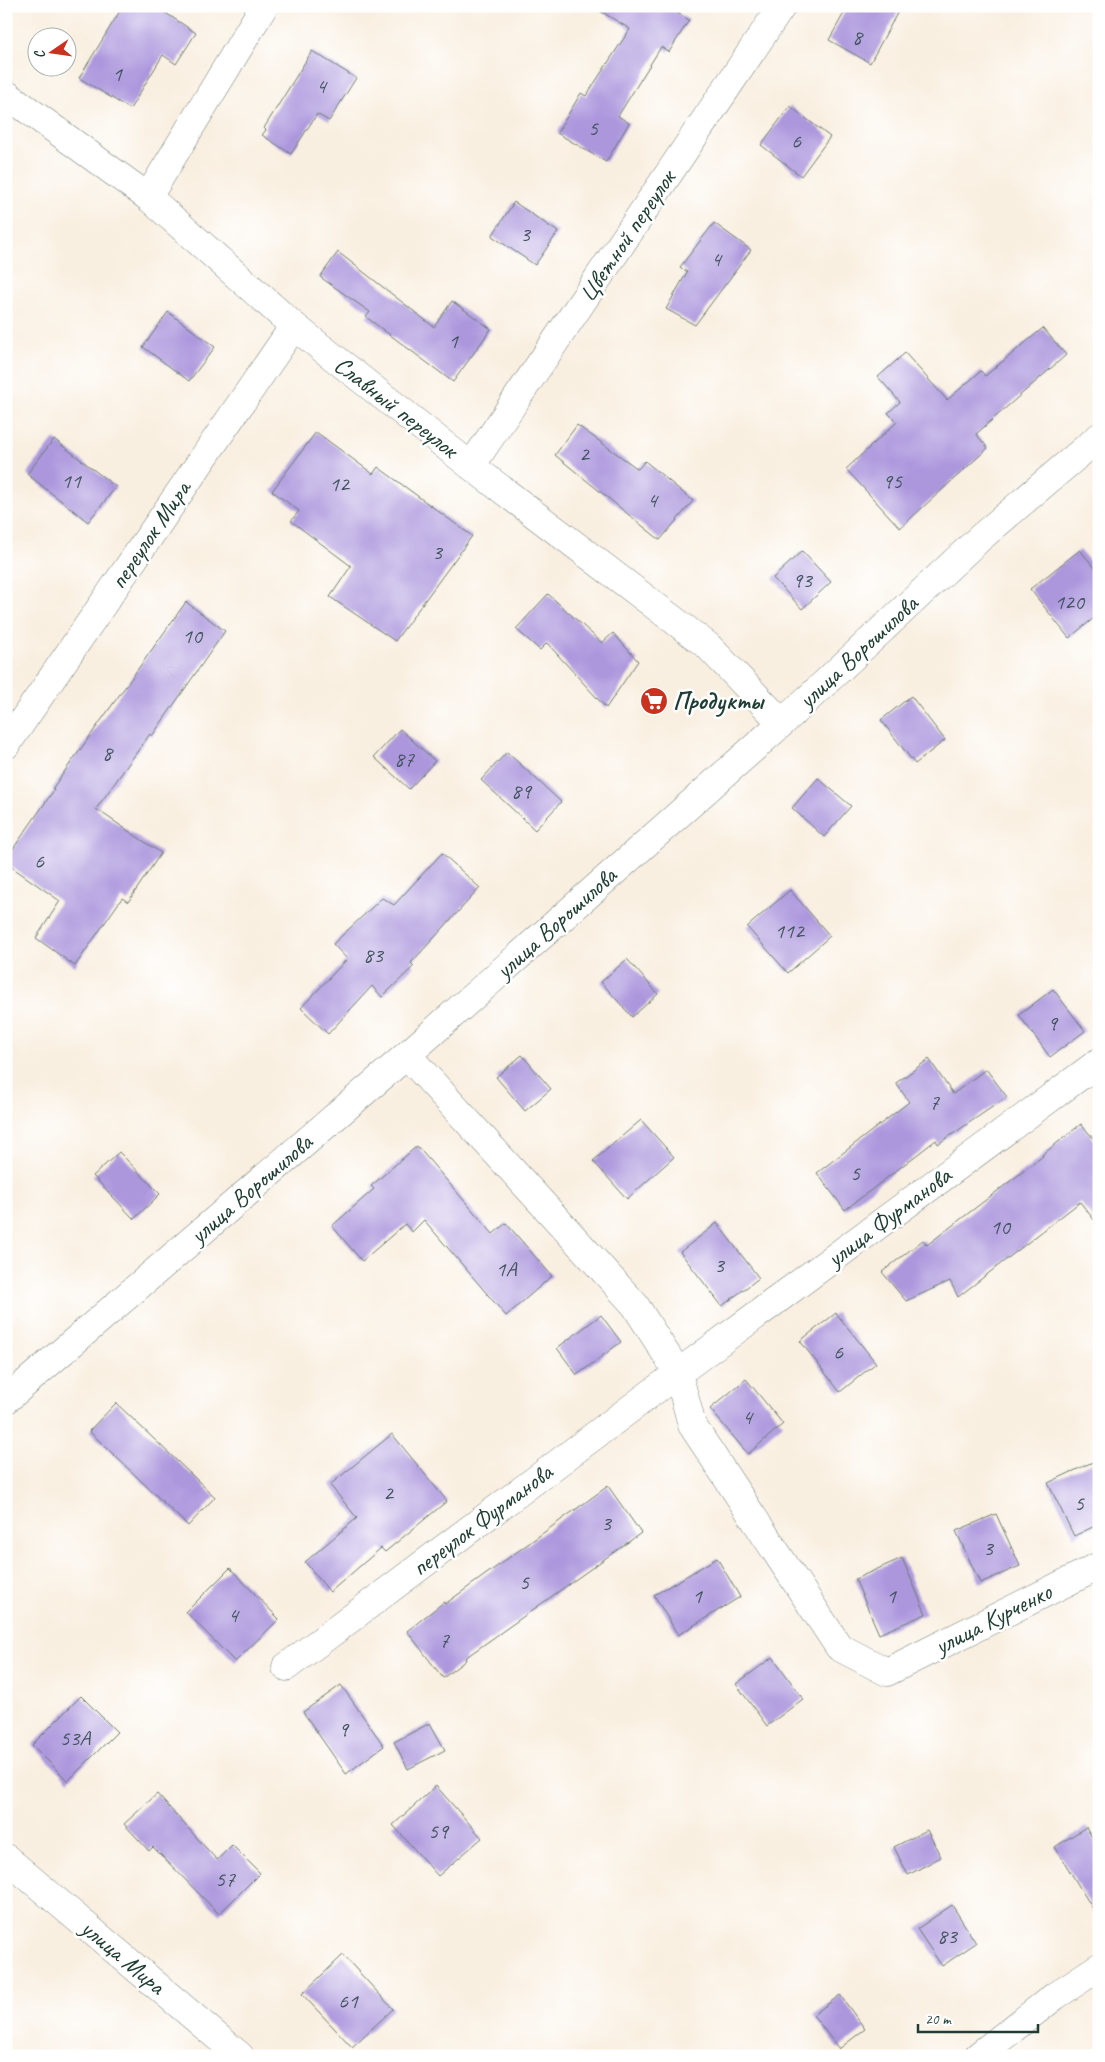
<svg xmlns="http://www.w3.org/2000/svg" width="1105" height="2062" font-family="Caveat,sans-serif">
  <style>
    .building { fill: #ac97dd }
    .lines { fill: none; stroke-linecap: round; stroke-linejoin: round }
    .street-casing { stroke: #6b7b70; stroke-width: 29 }
    .secondary-casing { stroke: #6b7b70; stroke-width: 29 }
    .street { stroke: #fff; stroke-width: 28 }
    .secondary { stroke: #fff; stroke-width: 28 }
    .labels { text-anchor: middle; dominant-baseline: central; stroke-width: 5; stroke-linejoin: round; paint-order: stroke }
    .number-label { font-size: 22px; fill: #42545e }
    .street-label { font-size: 25px; fill: #1f3d34; stroke: #fff }
    .poi-label { font-size: 25px; font-weight: bold; fill: #1f3d34; stroke: #fff; text-anchor: start }
  </style>
  <rect width="100%" height="100%" fill="#fff"/>
  <filter id="ink" filterUnits="userSpaceOnUse"><feTurbulence type="fractalNoise" baseFrequency=".02" numOctaves="2"/><feDisplacementMap in="SourceGraphic" scale="10" xChannelSelector="R" yChannelSelector="G"/><feConvolveMatrix kernelMatrix="1 2 1 2 8 2 1 2 1" color-interpolation-filters="sRGB"/></filter>
  <filter id="wash" filterUnits="userSpaceOnUse"><feTurbulence type="fractalNoise" baseFrequency=".0096" numOctaves="4" result="noise"/><feDisplacementMap in="SourceGraphic" scale="20" xChannelSelector="R" yChannelSelector="G"/><feGaussianBlur stdDeviation="1.12" result="paint"/><feColorMatrix in="noise" values="0 0 0 0 0 0 0 0 0 0 0 0 0 0 0 0 0 1.4 0 .05"/><feComposite in="paint" operator="in"/></filter>
  <g filter="url(#wash)">
    <rect width="100%" height="100%" fill="#f9efe0"/>
    <g id="blocks">
      <!-- building -->
      <g class="building">
        <path d="M 123,6 L 155,6 L 196,33 L 176,64 L 163,55 L 130,109 L 79,78 Z"/>
        <path d="M 592,6 L 666,6 L 689,20 L 669,52 L 661,47 L 618,116 L 629,123 L 606,162 L 557,133 L 581,93 L 586,96 L 630,29 Z"/>
        <path d="M 848,6 L 901,6 L 870,63 L 829,40 Z"/>
        <path d="M 312,51 L 356,78 L 329,121 L 317,114 L 291,154 L 262,135 L 266,130 L 264,128 Z"/>
        <path d="M 790,106 L 830,137 L 801,176 L 761,145 Z"/>
        <path d="M 514,202 L 558,232 L 535,265 L 492,236 Z"/>
        <path d="M 714,223 L 751,250 L 695,325 L 666,309 L 687,272 L 680,267 Z"/>
        <path d="M 338,252 L 434,327 L 452,301 L 491,329 L 453,382 L 366,317 L 370,312 L 320,277 Z"/>
        <path d="M 168,312 L 215,347 L 189,381 L 143,347 Z"/>
        <path d="M 1043,328 L 1066,355 L 976,434 L 988,448 L 900,528 L 846,469 L 897,422 L 888,413 L 900,402 L 878,377 L 905,353 L 947,400 L 981,371 L 985,376 Z"/>
        <path d="M 577,425 L 638,469 L 645,461 L 693,501 L 660,540 L 555,455 Z"/>
        <path d="M 316,432 L 373,474 L 378,467 L 472,536 L 395,641 L 330,597 L 351,566 L 291,521 L 299,511 L 272,491 Z"/>
        <path d="M 54,439 L 116,487 L 88,522 L 27,474 Z"/>
        <path d="M 1080,550 L 1099,573 L 1099,614 L 1069,638 L 1030,589 Z"/>
        <path d="M 802,551 L 831,582 L 802,609 L 773,578 Z"/>
        <path d="M 548,594 L 602,643 L 613,633 L 638,661 L 606,708 L 547,643 L 540,650 L 516,629 Z"/>
        <path d="M 186,602 L 225,631 L 152,736 L 150,734 L 96,809 L 161,853 L 128,902 L 122,898 L 75,966 L 36,938 L 60,901 L 6,863 L 6,859 L 54,790 L 52,789 Z"/>
        <path d="M 911,696 L 945,740 L 915,764 L 881,720 Z"/>
        <path d="M 400,729 L 435,761 L 409,789 L 374,757 Z"/>
        <path d="M 507,752 L 561,802 L 535,830 L 481,780 Z"/>
        <path d="M 818,778 L 851,806 L 824,837 L 792,808 Z"/>
        <path d="M 442,853 L 480,888 L 411,963 L 414,966 L 382,997 L 372,986 L 328,1034 L 301,1008 L 347,959 L 333,944 L 382,898 L 394,905 Z"/>
        <path d="M 790,890 L 830,936 L 788,973 L 747,927 Z"/>
        <path d="M 627,959 L 658,994 L 632,1017 L 601,982 Z"/>
        <path d="M 1053,989 L 1085,1031 L 1050,1057 L 1019,1015 Z"/>
        <path d="M 522,1055 L 551,1089 L 525,1111 L 496,1077 Z"/>
        <path d="M 929,1059 L 953,1094 L 986,1069 L 1007,1097 L 938,1144 L 936,1140 L 845,1210 L 817,1173 L 909,1102 L 896,1083 Z"/>
        <path d="M 641,1120 L 674,1157 L 627,1199 L 593,1161 Z"/>
        <path d="M 1081,1124 L 1099,1145 L 1099,1226 L 1080,1202 L 958,1297 L 950,1281 L 906,1301 L 882,1272 L 923,1240 L 927,1245 L 1043,1156 L 1042,1155 Z"/>
        <path d="M 417,1146 L 493,1234 L 506,1223 L 552,1276 L 506,1316 L 424,1220 L 412,1232 L 405,1224 L 362,1261 L 332,1226 L 374,1189 L 371,1186 Z"/>
        <path d="M 119,1152 L 160,1194 L 134,1219 L 93,1176 Z"/>
        <path d="M 717,1223 L 759,1278 L 722,1306 L 680,1252 Z"/>
        <path d="M 836,1313 L 876,1363 L 840,1392 L 800,1341 Z"/>
        <path d="M 601,1315 L 621,1342 L 577,1375 L 557,1348 Z"/>
        <path d="M 746,1379 L 783,1424 L 748,1454 L 710,1409 Z"/>
        <path d="M 116,1403 L 215,1497 L 188,1526 L 89,1431 Z"/>
        <path d="M 392,1434 L 447,1501 L 385,1552 L 381,1548 L 330,1592 L 305,1562 L 357,1518 L 330,1485 Z"/>
        <path d="M 1099,1459 L 1099,1524 L 1074,1536 L 1048,1483 Z"/>
        <path d="M 608,1486 L 641,1533 L 465,1658 L 466,1660 L 443,1678 L 407,1631 L 444,1602 L 445,1604 Z"/>
        <path d="M 996,1514 L 1020,1566 L 980,1583 L 956,1531 Z"/>
        <path d="M 717,1558 L 740,1597 L 678,1635 L 654,1595 Z"/>
        <path d="M 902,1558 L 926,1614 L 879,1634 L 855,1579 Z"/>
        <path d="M 230,1568 L 279,1619 L 235,1662 L 186,1612 Z"/>
        <path d="M 773,1657 L 803,1699 L 767,1726 L 736,1684 Z"/>
        <path d="M 341,1685 L 384,1746 L 346,1774 L 303,1712 Z"/>
        <path d="M 81,1696 L 117,1732 L 68,1781 L 32,1745 Z"/>
        <path d="M 430,1723 L 445,1750 L 408,1769 L 394,1742 Z"/>
        <path d="M 436,1786 L 482,1838 L 438,1876 L 393,1825 Z"/>
        <path d="M 157,1794 L 217,1860 L 232,1845 L 260,1873 L 219,1914 L 153,1847 L 149,1851 L 124,1824 Z"/>
        <path d="M 1086,1827 L 1099,1849 L 1099,1919 L 1055,1847 Z"/>
        <path d="M 927,1830 L 941,1857 L 908,1875 L 894,1847 Z"/>
        <path d="M 952,1905 L 976,1943 L 942,1966 L 917,1929 Z"/>
        <path d="M 343,1955 L 393,2009 L 352,2047 L 302,1994 Z"/>
        <path d="M 840,1995 L 865,2029 L 839,2049 L 813,2015 Z"/>
      </g>
    </g>
  </g>
  <g filter="url(#ink)">
    <use href="#blocks" fill-opacity="0" stroke="#6b7b70" stroke-width="1"/>
    <g class="lines">
      <!-- street casing -->
      <g class="street-casing">
        <g id="street">
          <path d="M 6,94 L 148,197 L 294,326 L 471,466 L 708,646 L 782,723"/>
          <path d="M 148,197 L 264,6"/>
          <path d="M 471,466 L 782,6"/>
          <path d="M 6,745 L 294,326"/>
          <path d="M 407,1055 L 635,1305 L 678,1373 L 692,1425 L 839,1647 L 887,1672 L 1099,1566"/>
          <path d="M 286,1667 L 678,1373 L 1099,1062"/>
          <path d="M 6,1858 L 240,2056"/>
          <path d="M 978,2056 L 1055,1996 L 1099,1967"/>
        </g>
      </g>
      <!-- secondary casing -->
      <g class="secondary-casing">
        <path id="secondary" d="M 6,1400 L 407,1055 L 782,723 L 980,538 L 1099,437"/>
      </g>
      <!-- street -->
      <use href="#street" class="street"/>
      <!-- secondary -->
      <use href="#secondary" class="secondary"/>
    </g>
  </g>
  <!-- icons -->
  <defs>
    <g id="supermarket-disc" transform="scale(1.4375)"><circle r="9.5" fill="#c8321e" stroke="#fff"/><path d="M-6-5.5h2.5l.6 2H6L4.5 2H-2.5L-4.4-4H-6ZM-1.5 3.2a1.3 1.3 0 1 0 .1 0ZM3 3.2a1.3 1.3 0 1 0 .1 0Z" fill="#fff"/></g>
  </defs>
  <g fill-rule="evenodd">
    <use href="#supermarket-disc" x="654" y="701"/>
  </g>
  <g class="labels">
    <!-- number labels -->
    <g class="number-label">
      <text x="857" y="37">8</text>
      <text x="117" y="74">1</text>
      <text x="321" y="86">4</text>
      <text x="593" y="128">5</text>
      <text x="796" y="141">6</text>
      <text x="525" y="234">3</text>
      <text x="716" y="259">4</text>
      <text x="453" y="341">1</text>
      <text x="584" y="454">2</text>
      <text x="71" y="481">11</text>
      <text x="892" y="481">95</text>
      <text x="339" y="484">12</text>
      <text x="652" y="500">4</text>
      <text x="437" y="552">3</text>
      <text x="802" y="580">93</text>
      <text x="1069" y="602">120</text>
      <text x="192" y="636">10</text>
      <text x="107" y="753">8</text>
      <text x="404" y="759">87</text>
      <text x="521" y="791">89</text>
      <text x="39" y="861">6</text>
      <text x="789" y="931">112</text>
      <text x="373" y="955">83</text>
      <text x="1052" y="1023">9</text>
      <text x="934" y="1102">7</text>
      <text x="855" y="1173">5</text>
      <text x="1000" y="1227">10</text>
      <text x="719" y="1265">3</text>
      <text x="506" y="1269">1А</text>
      <text x="838" y="1352">6</text>
      <text x="747" y="1417">4</text>
      <text x="388" y="1493">2</text>
      <text x="1079" y="1503">5</text>
      <text x="606" y="1523">3</text>
      <text x="988" y="1548">3</text>
      <text x="524" y="1582">5</text>
      <text x="697" y="1596">1</text>
      <text x="891" y="1596">1</text>
      <text x="233" y="1615">4</text>
      <text x="444" y="1640">7</text>
      <text x="343" y="1729">9</text>
      <text x="75" y="1738">53А</text>
      <text x="438" y="1831">59</text>
      <text x="225" y="1879">57</text>
      <text x="947" y="1936">83</text>
      <text x="348" y="2001">61</text>
    </g>
    <!-- street labels -->
    <g class="street-label">
      <text transform="translate(627 236) rotate(-56)">Цветной переулок</text>
      <text transform="translate(396 407) rotate(38)">Славный переулок</text>
      <text transform="translate(150 535) rotate(-56)">переулок Мира</text>
      <text transform="translate(858 652) rotate(-43)">улица Ворошилова</text>
      <text transform="translate(556 923) rotate(-42)">улица Ворошилова</text>
      <text transform="translate(251 1189) rotate(-41)">улица Ворошилова</text>
      <text transform="translate(889 1217) rotate(-37)">улица Фурманова</text>
      <text transform="translate(482 1520) rotate(-37)">переулок Фурманова</text>
      <text transform="translate(993 1619) rotate(-27)">улица Курченко</text>
      <text transform="translate(123 1957) rotate(40)">улица Мира</text>
    </g>
    <!-- poi labels -->
    <g class="poi-label">
      <text x="673" y="701">Продукты</text>
    </g>
  </g>
  <!-- margin -->
  <rect width="1105" height="2062" fill="none" stroke="#fff" stroke-width="25"/>
  <!-- north arrow -->
  <g transform="translate(52 52) rotate(257)"><circle r="24" fill="#ffffff" stroke="#a5b1ae"/>
  <path d="M0-4L9 19L0 12L-9 19Z" fill="#c8321e"/>
  <text y="-8" font-size="14" font-weight="bold" text-anchor="middle" fill="#1f3d34">С</text>
  </g>
  <!-- scale -->
  <path d="M918 2024v8h120v-8" fill="none" stroke="#1f3d34" stroke-width="2.5"/>
  <text x="925" y="2024" font-size="15" fill="#1f3d34" stroke="#ffffff" stroke-width="4" paint-order="stroke">20 m</text>
</svg>
